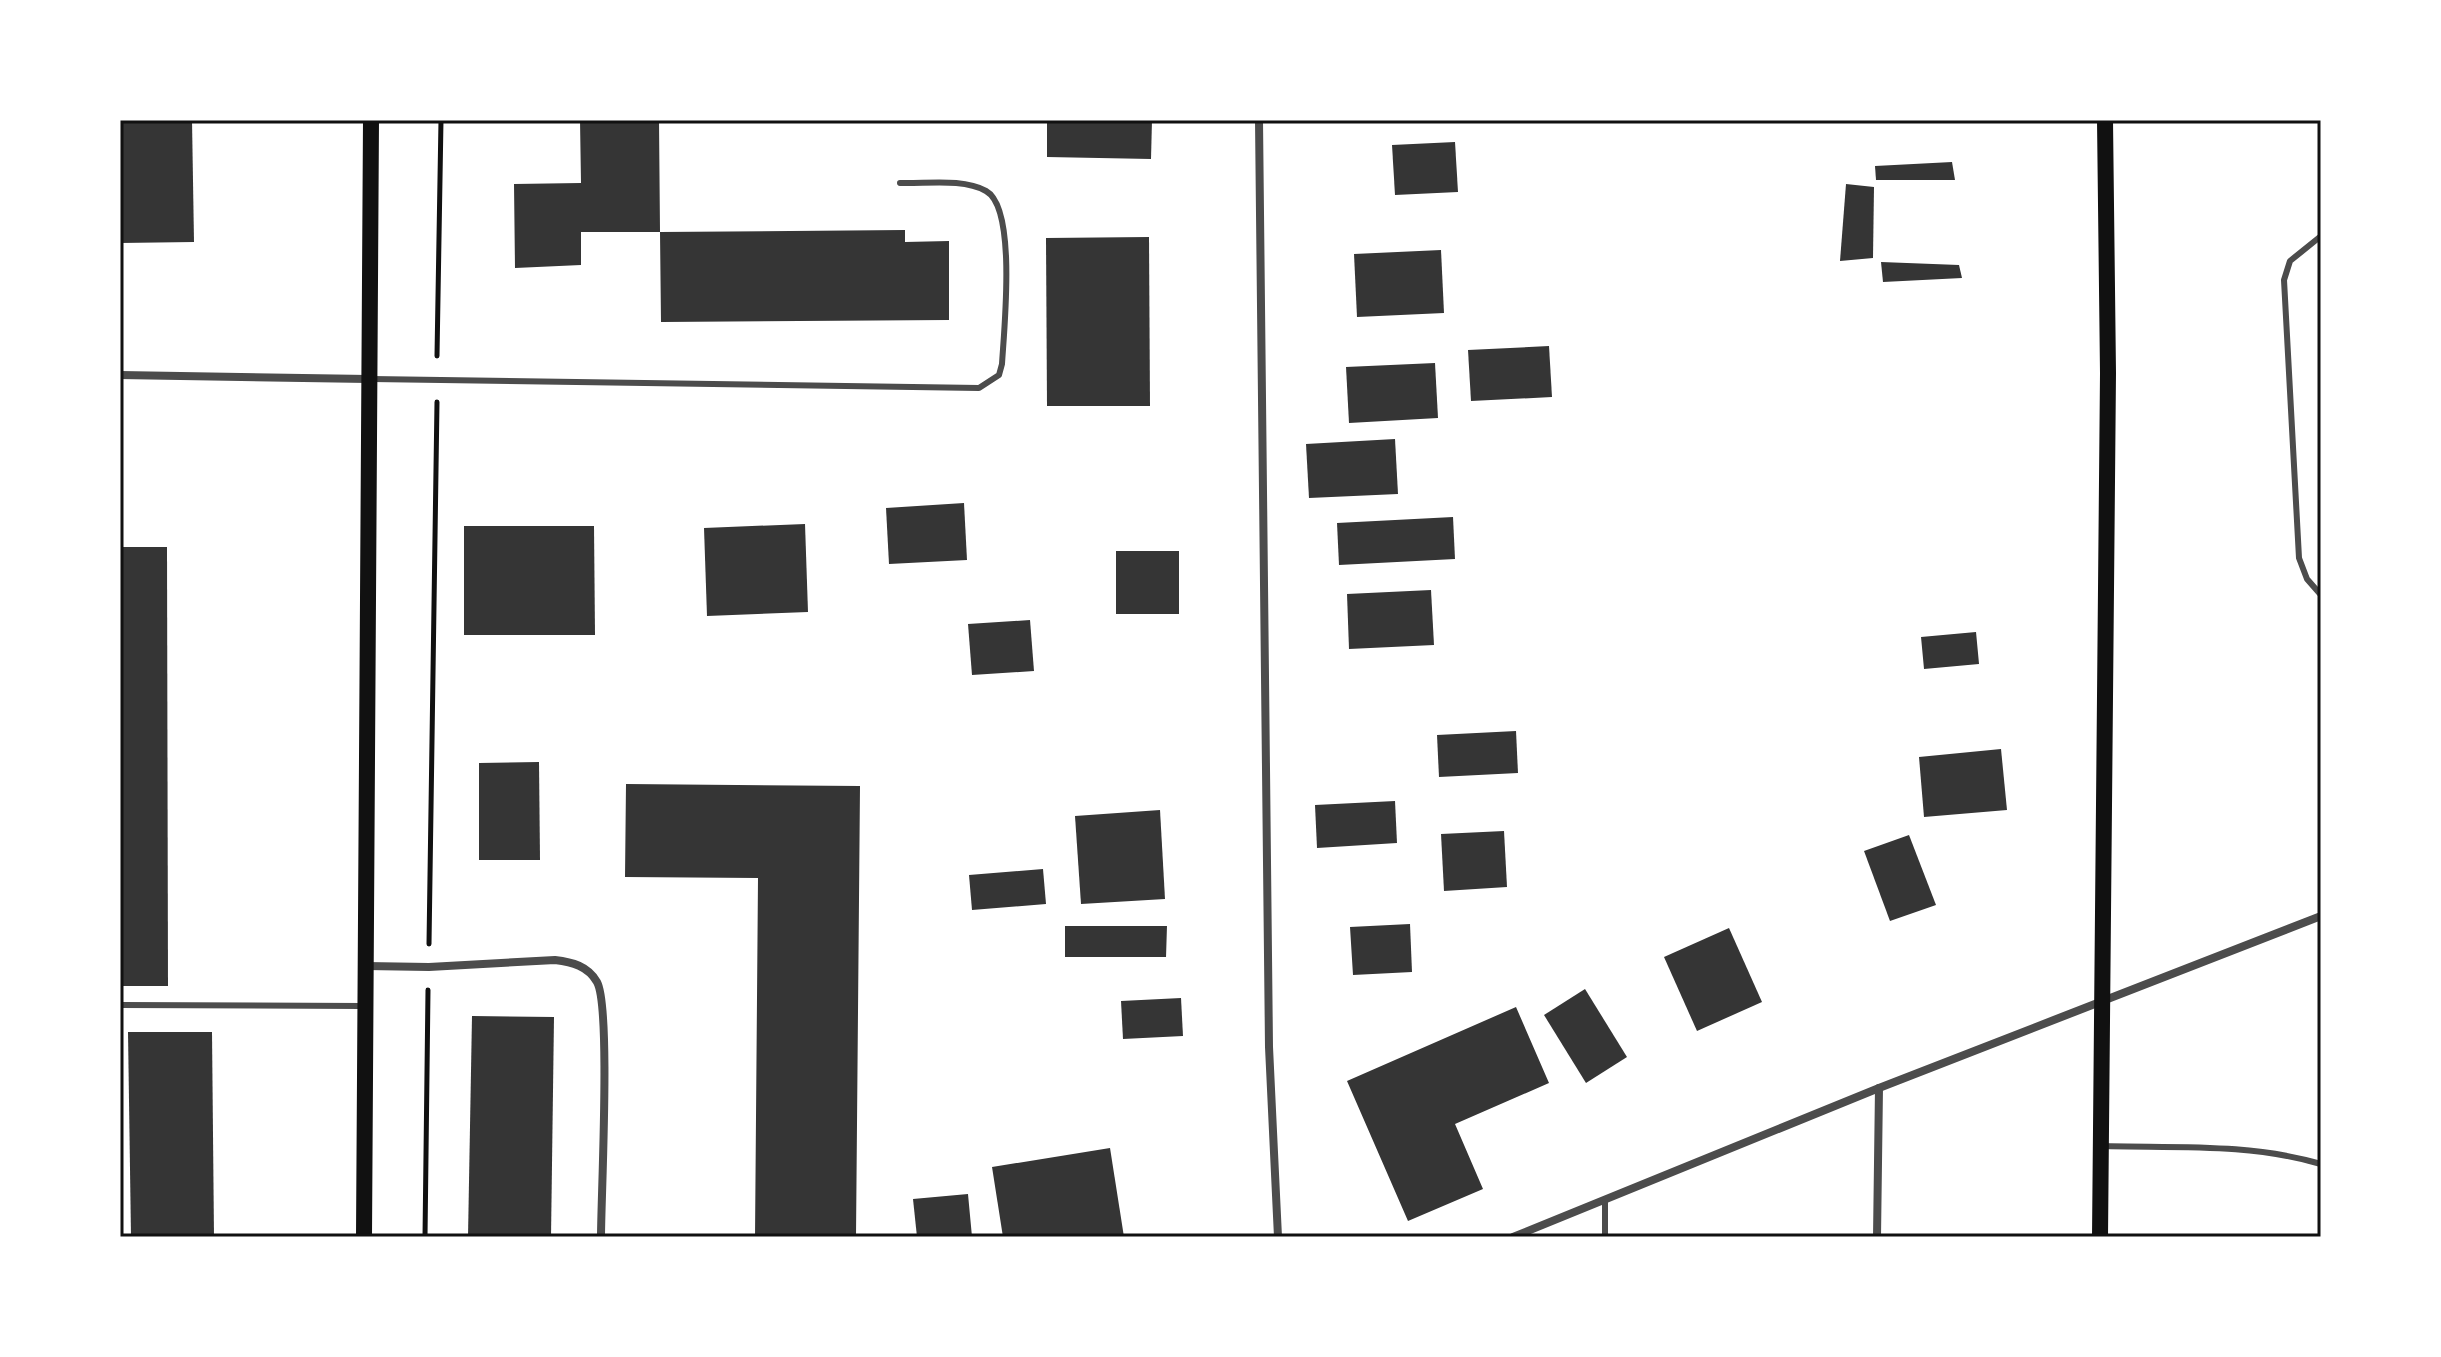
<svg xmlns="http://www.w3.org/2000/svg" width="2441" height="1357" font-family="Helvetica,sans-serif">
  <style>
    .building { fill: #353535 }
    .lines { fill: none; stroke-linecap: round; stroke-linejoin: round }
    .path { stroke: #111; stroke-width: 5 }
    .service { stroke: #4c4c4c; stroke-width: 6 }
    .minor { stroke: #4c4c4c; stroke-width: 8 }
    .secondary { stroke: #111; stroke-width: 16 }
    .neatline { fill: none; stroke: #111; stroke-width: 3 }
  </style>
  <rect width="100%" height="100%" fill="#fff"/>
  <!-- building -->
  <g class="building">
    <path d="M 120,120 L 192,120 L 194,242 L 120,243 Z"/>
    <path d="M 580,120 L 659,120 L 660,232 L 581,232 L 581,265 L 515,268 L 514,184 L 581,183 Z"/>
    <path d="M 1047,120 L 1152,120 L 1151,159 L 1047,157 Z"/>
    <path d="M 1455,142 L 1458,192 L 1395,195 L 1392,145 Z"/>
    <path d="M 1952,162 L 1955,180 L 1876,180 L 1875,166 Z"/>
    <path d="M 1846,184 L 1874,187 L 1873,258 L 1840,261 Z"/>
    <path d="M 905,230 L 905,242 L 949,241 L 949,320 L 661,322 L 660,232 Z"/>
    <path d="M 1149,237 L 1150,406 L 1047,406 L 1046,238 Z"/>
    <path d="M 1441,250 L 1444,313 L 1357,317 L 1354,254 Z"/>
    <path d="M 1881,262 L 1959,265 L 1962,278 L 1883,282 Z"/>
    <path d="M 1549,346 L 1552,397 L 1471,401 L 1468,350 Z"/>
    <path d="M 1435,363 L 1438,418 L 1349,423 L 1346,367 Z"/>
    <path d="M 1395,439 L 1398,494 L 1309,498 L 1306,444 Z"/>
    <path d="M 964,503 L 967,560 L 889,564 L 886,508 Z"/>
    <path d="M 1453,517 L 1455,559 L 1339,565 L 1337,523 Z"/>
    <path d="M 805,524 L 808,612 L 707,616 L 704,528 Z"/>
    <path d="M 464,526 L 594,526 L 595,635 L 464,635 Z"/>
    <path d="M 120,547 L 167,547 L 168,986 L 120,986 Z"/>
    <rect x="1116" y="551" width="63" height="63"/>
    <path d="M 1431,590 L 1434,645 L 1349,649 L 1347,594 Z"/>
    <path d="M 1030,620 L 1034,671 L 972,675 L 968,624 Z"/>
    <path d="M 1976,632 L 1979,664 L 1924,669 L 1921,637 Z"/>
    <path d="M 1516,731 L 1518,773 L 1439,777 L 1437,735 Z"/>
    <path d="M 2001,749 L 2007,810 L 1924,817 L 1919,757 Z"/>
    <path d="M 539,762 L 540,860 L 479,860 L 479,763 Z"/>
    <path d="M 626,784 L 860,786 L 856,1237 L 755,1237 L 758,878 L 625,877 Z"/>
    <path d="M 1395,801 L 1397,843 L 1317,848 L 1315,805 Z"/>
    <path d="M 1160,810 L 1165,899 L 1081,904 L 1075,816 Z"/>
    <path d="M 1504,831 L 1507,887 L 1444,891 L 1441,834 Z"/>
    <path d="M 1909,835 L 1936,905 L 1890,921 L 1864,851 Z"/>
    <path d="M 1043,869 L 1046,904 L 972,910 L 969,875 Z"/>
    <path d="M 1410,924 L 1412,972 L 1353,975 L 1350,927 Z"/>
    <path d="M 1065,926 L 1167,926 L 1166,957 L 1065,957 Z"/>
    <path d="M 1729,928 L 1762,1002 L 1697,1031 L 1664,957 Z"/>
    <path d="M 1585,989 L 1627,1057 L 1586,1083 L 1544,1015 Z"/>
    <path d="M 1181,998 L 1183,1036 L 1123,1039 L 1121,1001 Z"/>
    <path d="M 1516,1007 L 1549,1083 L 1455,1124 L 1483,1189 L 1408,1221 L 1347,1081 Z"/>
    <path d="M 472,1016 L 554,1017 L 551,1237 L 468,1237 Z"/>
    <path d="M 128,1032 L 212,1032 L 214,1237 L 131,1237 Z"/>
    <path d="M 1110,1148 L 1124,1237 L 1003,1237 L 992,1167 Z"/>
    <path d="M 968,1194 L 972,1237 L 917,1237 L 913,1199 Z"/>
  </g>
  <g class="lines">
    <!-- path -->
    <g class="path">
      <path d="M 437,356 L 441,120"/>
      <path d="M 429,944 L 437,402"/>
      <path d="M 425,1237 L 428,990"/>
    </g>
    <!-- service -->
    <g class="service">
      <path d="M 2321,236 L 2290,261 L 2284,280 L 2299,558 L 2307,579 L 2321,595"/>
      <path d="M 372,379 L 979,388 L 999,375 L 1002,364 C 1004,329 1017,208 986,191 C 963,178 926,184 900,183"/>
      <path d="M 120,1005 L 362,1006"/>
      <path d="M 2102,1146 C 2175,1148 2250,1143 2321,1164"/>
      <path d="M 1605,1237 L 1605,1200"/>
    </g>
    <!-- minor -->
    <g class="minor">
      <path d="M 1259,120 L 1269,1047 L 1278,1237"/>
      <path d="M 120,375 L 368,379"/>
      <path d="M 366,966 L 429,967 L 555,960 C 572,962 588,966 597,982 C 611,1007 601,1196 601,1237"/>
      <path d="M 1513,1237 L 1879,1088 L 2321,916"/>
      <path d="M 1877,1237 L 1879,1088"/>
    </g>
    <!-- secondary -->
    <g class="secondary">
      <path d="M 364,1237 L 371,120"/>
      <path d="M 2100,1237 L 2108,373 L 2105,120"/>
    </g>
  </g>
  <!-- border -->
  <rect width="2441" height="1357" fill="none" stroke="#ffffff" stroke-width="244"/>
  <rect x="122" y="122" width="2197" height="1113" class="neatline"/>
</svg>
